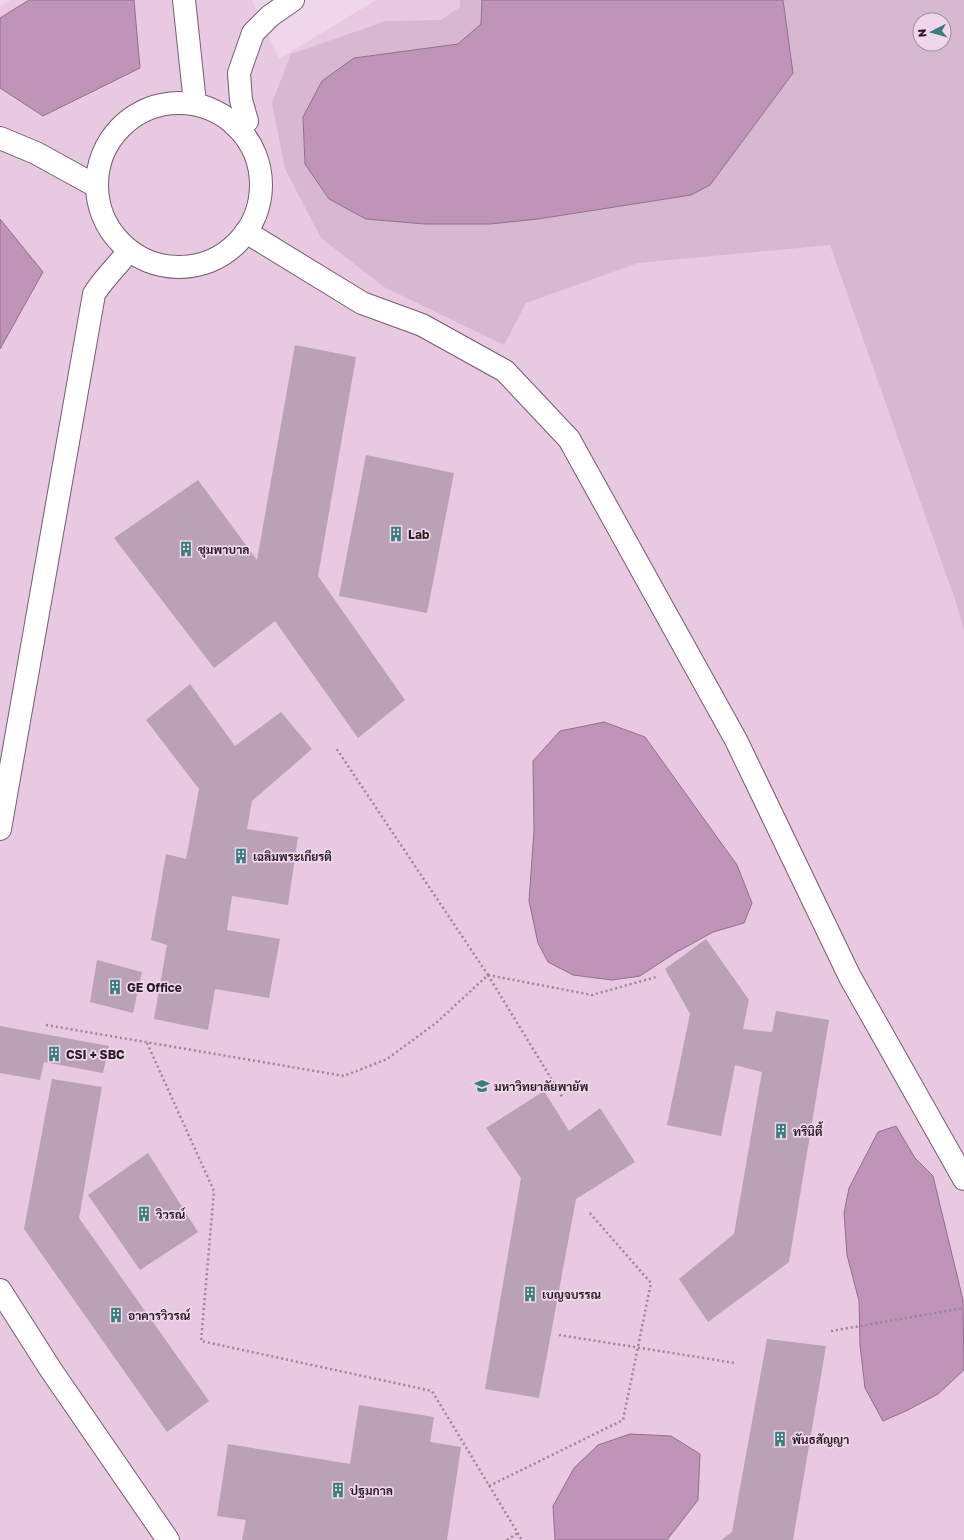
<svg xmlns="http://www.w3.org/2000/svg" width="964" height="1540" font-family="'Golos Text',Sarabun,sans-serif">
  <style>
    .built { fill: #e9c8e2 }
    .green { fill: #d6b9d1; fill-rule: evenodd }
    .water { fill: #c094b9; stroke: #92708c }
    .building { fill: #baa1b5 }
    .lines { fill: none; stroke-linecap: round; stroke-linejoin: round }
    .minor-casing { stroke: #745d6f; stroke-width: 24 }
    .path { stroke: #998695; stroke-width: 2.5; stroke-dasharray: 2 3; stroke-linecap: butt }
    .minor { stroke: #fff; stroke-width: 22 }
    .labels { text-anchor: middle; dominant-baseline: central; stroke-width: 3.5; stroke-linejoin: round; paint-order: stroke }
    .poi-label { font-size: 12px; font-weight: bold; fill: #261d24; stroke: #f0d6eb; text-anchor: start }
  </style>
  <rect width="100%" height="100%" fill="#f0d6eb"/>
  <!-- built -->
  <path class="built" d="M 10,0 L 252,0 L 279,59 L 376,0 L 783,0 L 793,73 L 964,631 L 964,1540 L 0,1540 L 0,6 Z"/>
  <!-- green -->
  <path class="green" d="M 460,0 L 482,0 L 481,24 L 458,44 L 354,58 L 793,73 L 783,0 L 964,0 L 964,631 L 955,600 L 830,245 L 638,263 L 526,303 L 504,345 L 384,287 L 321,238 L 285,169 L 272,103 L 291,54 L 386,21 L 441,20 L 460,7 ZM 920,20 L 944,20 L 944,44 L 920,44 Z"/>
  <!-- water -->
  <g class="water">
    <path d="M 29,0 L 134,0 L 140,68 L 43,116 L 0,88 L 0,18 Z"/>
    <path d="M 482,0 L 783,0 L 793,73 L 710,185 L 691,195 L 538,219 L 490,224 L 425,224 L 366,219 L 329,199 L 305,164 L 303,117 L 322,81 L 354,58 L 458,44 L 481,24 Z"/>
    <path d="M 0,219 L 43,272 L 0,349 Z"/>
    <path d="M 604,722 L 645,737 L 737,865 L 752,903 L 744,923 L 713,932 L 675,953 L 640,976 L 612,980 L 573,975 L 548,962 L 538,943 L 529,901 L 534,830 L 533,761 L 560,731 Z"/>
    <path d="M 896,1126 L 915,1158 L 933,1176 L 963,1300 L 964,1370 L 938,1394 L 906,1411 L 883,1421 L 865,1388 L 860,1345 L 859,1301 L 847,1255 L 844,1213 L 849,1188 L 878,1132 Z"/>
    <path d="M 630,1434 L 671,1436 L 700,1454 L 698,1500 L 667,1540 L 555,1540 L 553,1506 L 574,1468 L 598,1445 Z"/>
  </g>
  <!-- building -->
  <g class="building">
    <path d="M 295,345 L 356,357 L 318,576 L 405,700 L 358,738 L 275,621 L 214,668 L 114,538 L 198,480 L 257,560 Z"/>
    <path d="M 366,455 L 454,473 L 427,613 L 339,596 Z"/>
    <path d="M 190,684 L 235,746 L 281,712 L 312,749 L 252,801 L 247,829 L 298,837 L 288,905 L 232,896 L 227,930 L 280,939 L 269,998 L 215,989 L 208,1030 L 154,1019 L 167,945 L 151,940 L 166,854 L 186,859 L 199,789 L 146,720 Z"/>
    <path d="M 706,939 L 749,1000 L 743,1029 L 772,1032 L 776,1011 L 829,1020 L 789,1262 L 708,1322 L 679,1279 L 734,1234 L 762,1072 L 735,1065 L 721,1136 L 667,1125 L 690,1014 L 665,969 Z"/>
    <path d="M 97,960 L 142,972 L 133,1013 L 90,1002 Z"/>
    <path d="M 0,1026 L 109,1046 L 103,1073 L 44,1062 L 40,1080 L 0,1073 Z"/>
    <path d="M 52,1079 L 102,1087 L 79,1218 L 209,1401 L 167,1432 L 24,1229 Z"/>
    <path d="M 544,1091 L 569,1131 L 600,1108 L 635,1162 L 576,1199 L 539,1398 L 485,1389 L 521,1178 L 486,1128 Z"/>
    <path d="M 148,1153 L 198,1232 L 140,1270 L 88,1195 Z"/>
    <path d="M 767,1339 L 826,1346 L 793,1540 L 721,1540 L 732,1532 Z"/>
    <path d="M 359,1405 L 434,1417 L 430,1442 L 461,1447 L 447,1540 L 242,1540 L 246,1520 L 217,1516 L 228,1444 L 350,1464 Z"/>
  </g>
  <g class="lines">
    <!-- minor casing -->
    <g class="minor-casing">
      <g id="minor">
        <path d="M 184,0 L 195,103"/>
        <circle cx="179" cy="185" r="82"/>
        <path d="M 238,128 L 247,121 L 241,100 L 239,73 L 253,33 L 270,16 L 293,0"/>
        <path d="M 0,138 L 36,153 L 96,186"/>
        <path d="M 246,232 L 362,303 L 422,325 L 505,371 L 569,439 L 736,740 L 850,977 L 964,1179"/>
        <path d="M 0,829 L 94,294 C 104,278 118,265 129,251"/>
        <path d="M 0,1290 L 51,1370 L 168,1540"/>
      </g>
    </g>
    <!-- path -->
    <g class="path">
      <path d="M 488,975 L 592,995 L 656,977"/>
      <path d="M 488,975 L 563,1098"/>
      <path d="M 46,1025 L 344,1076 L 387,1059 L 436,1023 L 488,975 L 336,748"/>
      <path d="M 147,1043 L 214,1191 L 201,1341 L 432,1391 L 522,1540"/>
      <path d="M 831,1331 L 964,1308"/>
      <path d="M 559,1335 L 735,1363"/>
      <path d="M 489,1486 L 623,1420 L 651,1283 L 588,1211"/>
      <path d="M 507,1540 L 518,1533"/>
    </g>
    <!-- minor -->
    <use href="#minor" class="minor"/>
  </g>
  <!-- icons -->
  <defs>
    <g id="building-bare" transform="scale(1.2)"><path d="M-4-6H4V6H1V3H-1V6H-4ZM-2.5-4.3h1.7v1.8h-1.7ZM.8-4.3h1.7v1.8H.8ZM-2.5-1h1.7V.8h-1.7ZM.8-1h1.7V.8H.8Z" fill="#367f7e" stroke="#f0d6eb" stroke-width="2.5" paint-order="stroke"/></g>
    <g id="university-bare" transform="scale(1.2)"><path d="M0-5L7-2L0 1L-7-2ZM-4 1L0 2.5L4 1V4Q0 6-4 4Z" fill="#367f7e" stroke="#f0d6eb" stroke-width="2.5" paint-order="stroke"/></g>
  </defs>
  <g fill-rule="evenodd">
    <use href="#building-bare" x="396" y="534"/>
    <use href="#building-bare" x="186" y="549"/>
    <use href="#building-bare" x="241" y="856"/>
    <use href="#building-bare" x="115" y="987"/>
    <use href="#building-bare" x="54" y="1054"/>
    <use href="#university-bare" x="482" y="1086"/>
    <use href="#building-bare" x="781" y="1131"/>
    <use href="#building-bare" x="144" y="1214"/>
    <use href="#building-bare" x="530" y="1294"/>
    <use href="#building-bare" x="116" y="1315"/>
    <use href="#building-bare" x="780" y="1439"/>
    <use href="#building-bare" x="338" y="1490"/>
  </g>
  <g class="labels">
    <!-- poi labels -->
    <g class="poi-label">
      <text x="408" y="534">Lab</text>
      <text x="198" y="549">ชุมพาบาล</text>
      <text x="253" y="856">เฉลิมพระเกียรติ</text>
      <text x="127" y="987">GE Office</text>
      <text x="66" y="1054">CSI + SBC</text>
      <text x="494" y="1086">มหาวิทยาลัยพายัพ</text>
      <text x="793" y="1131">ทรินิตี้</text>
      <text x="156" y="1214">วิวรณ์</text>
      <text x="542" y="1294">เบญจบรรณ</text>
      <text x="128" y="1315">อาคารวิวรณ์</text>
      <text x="792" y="1439">พันธสัญญา</text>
      <text x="350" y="1490">ปฐมกาล</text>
    </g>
  </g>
  <!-- north arrow -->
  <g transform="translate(932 32) rotate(264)"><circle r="19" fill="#f0d6eb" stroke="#9f8c9b"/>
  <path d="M0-3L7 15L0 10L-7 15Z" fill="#367f7e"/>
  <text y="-6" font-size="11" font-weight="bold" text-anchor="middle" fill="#261d24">N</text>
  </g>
</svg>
